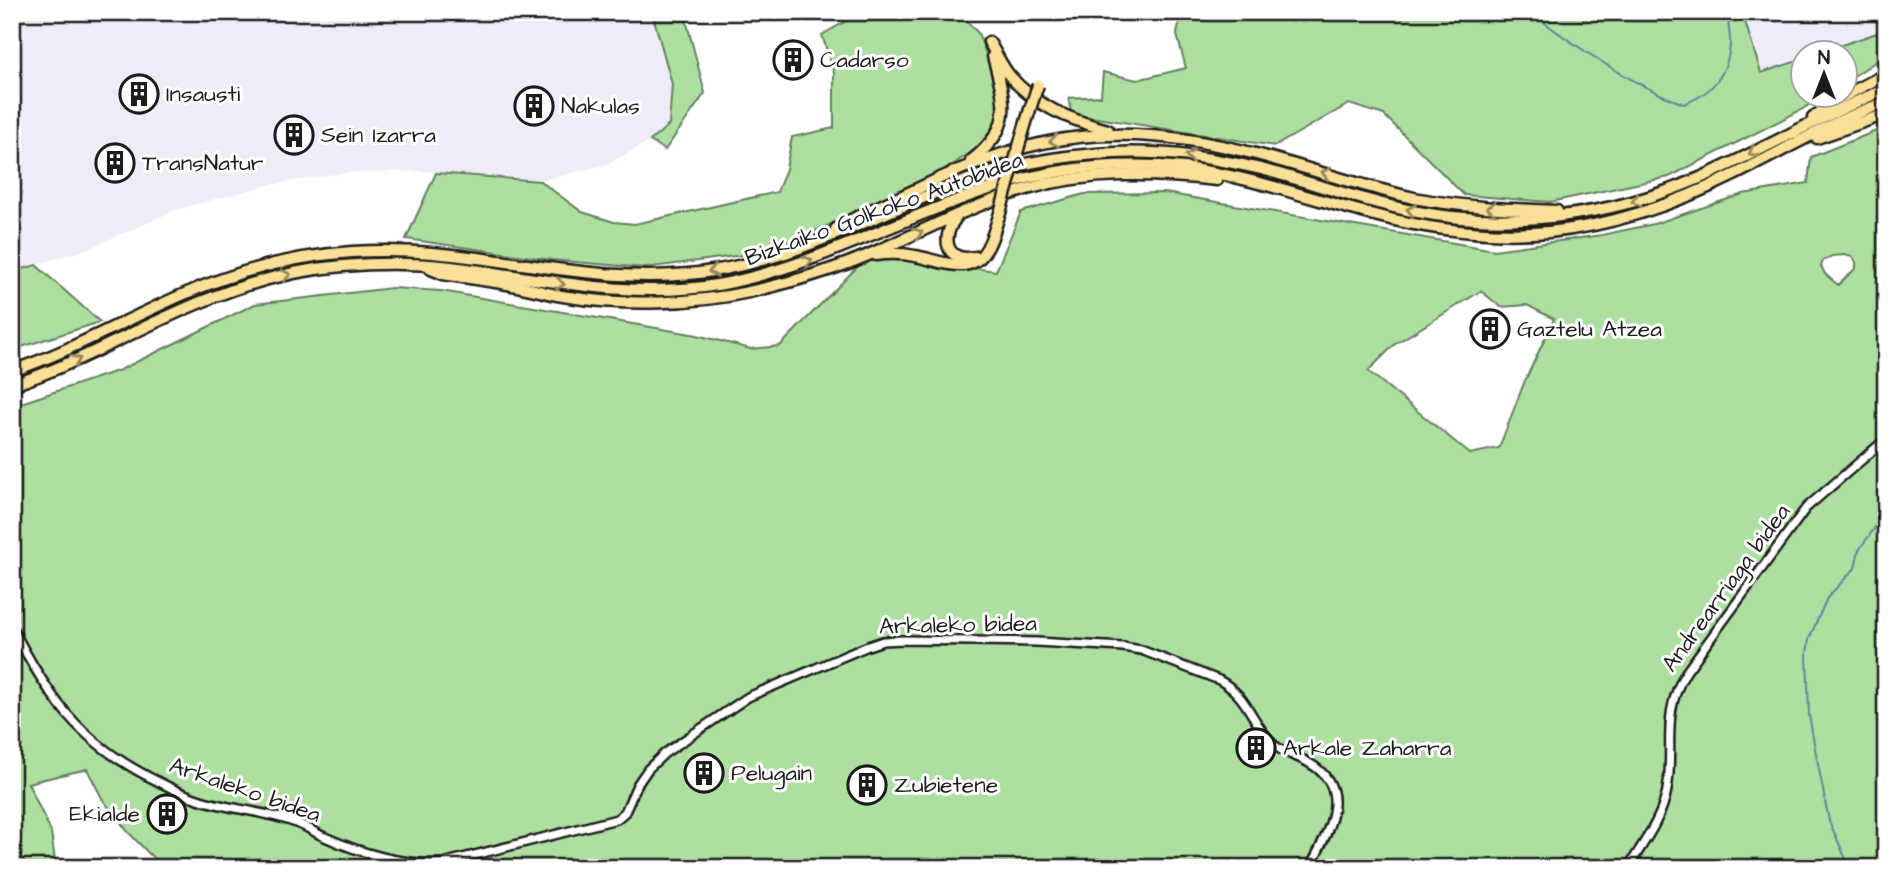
<svg xmlns="http://www.w3.org/2000/svg" width="1898" height="880" font-family="'Architects Daughter',sans-serif">
  <style>
    .built { fill: #efecfa }
    .green { fill: #addfa0; stroke: #647e5e; stroke-width: 2; fill-rule: evenodd }
    .lines { fill: none; stroke-linecap: round; stroke-linejoin: round }
    .stream { stroke: #63839c; stroke-width: 2 }
    .secondary-casing { stroke: #1c1c1c; stroke-width: 12 }
    .highway-casing { stroke: #1c1c1c; stroke-width: 15 }
    .secondary { stroke: #fff; stroke-width: 7 }
    .highway { stroke: #fadf96; stroke-width: 10 }
    .highway-bridge-casing { stroke: #1c1c1c; stroke-width: 15; stroke-linecap: butt }
    .highway-bridge { stroke: #fadf96; stroke-width: 10 }
    .oneway { stroke: #96875f }
    .labels { text-anchor: middle; dominant-baseline: central; stroke-width: 6; stroke-linejoin: round; paint-order: stroke }
    .poi-label { font-size: 23px; fill: #1c1c1c; stroke: #fff; text-anchor: start }
    .street-label { font-size: 23px; fill: #1c1c1c; stroke: #fff }
  </style>
  <rect width="100%" height="100%" fill="#fff"/>
  <filter id="ink" filterUnits="userSpaceOnUse"><feTurbulence type="fractalNoise" baseFrequency=".0143" numOctaves="2"/><feDisplacementMap in="SourceGraphic" scale="14" xChannelSelector="R" yChannelSelector="G"/><feConvolveMatrix kernelMatrix="1 2 1 2 8 2 1 2 1" color-interpolation-filters="sRGB"/></filter>
  <g filter="url(#ink)">
    <!-- built -->
    <g class="built">
      <path d="M 12,12 L 652,12 L 672,84 L 669,125 L 650,141 L 608,164 L 540,181 L 422,171 L 343,173 L 269,185 L 178,209 L 90,248 L 12,272 Z"/>
      <path d="M 1742,12 L 1886,12 L 1886,30 L 1821,52 L 1804,52 L 1803,59 L 1761,73 Z"/>
    </g>
    <!-- green -->
    <g class="green">
      <path d="M 652,12 L 684,12 L 705,93 L 665,150 L 650,141 L 669,125 L 672,84 Z"/>
      <path d="M 845,12 L 954,12 L 966,20 L 978,33 L 997,83 L 1000,101 L 998,121 L 987,141 L 945,170 L 825,227 L 758,253 L 645,268 L 552,260 L 406,239 L 436,173 L 540,181 L 582,212 L 614,222 L 635,224 L 777,192 L 786,169 L 792,137 L 834,128 L 834,73 L 822,35 L 846,21 Z"/>
      <path d="M 1181,12 L 1742,12 L 1761,73 L 1803,59 L 1804,94 L 1824,95 L 1801,110 L 1669,177 L 1550,202 L 1464,195 L 1384,115 L 1349,104 L 1275,146 L 1071,114 L 1069,98 L 1101,96 L 1103,72 L 1137,80 L 1186,68 L 1177,35 Z"/>
      <path d="M 1886,30 L 1886,55 L 1846,81 L 1846,52 L 1821,52 Z"/>
      <path d="M 1886,127 L 1886,868 L 163,868 L 129,833 L 103,800 L 87,769 L 28,783 L 51,832 L 56,868 L 12,868 L 12,406 L 120,370 L 255,304 L 392,288 L 441,291 L 697,335 L 751,349 L 780,346 L 863,261 L 892,257 L 996,271 L 1021,212 L 1084,194 L 1165,193 L 1494,250 L 1602,235 L 1654,224 L 1743,194 L 1808,183 L 1811,157 ZM 1845,255 L 1852,257 L 1856,262 L 1856,268 L 1838,285 L 1825,274 L 1821,266 L 1823,261 L 1832,256 ZM 1481,291 L 1501,307 L 1527,305 L 1554,319 L 1524,383 L 1499,448 L 1470,454 L 1368,371 L 1395,344 Z"/>
      <path d="M 36,265 L 100,322 L 12,350 L 12,272 Z"/>
    </g>
    <g class="lines">
      <!-- stream -->
      <g class="stream">
        <path d="M 1531,12 C 1572,45 1635,86 1684,104 C 1711,94 1727,76 1730,46 C 1731,35 1727,23 1728,12"/>
        <path d="M 1850,868 L 1829,821 L 1813,738 L 1809,715 L 1807,654 L 1809,639 L 1827,598 L 1855,568 L 1859,550 L 1886,512"/>
      </g>
      <!-- secondary casing -->
      <g class="secondary-casing">
        <g id="secondary">
          <path d="M 12,627 C 48,697 78,740 149,777 C 165,785 181,794 198,799 C 231,810 268,811 301,825 C 309,828 317,834 325,837 C 360,853 405,866 443,863 L 617,819 L 625,812 L 637,785 L 648,769 L 665,753 L 748,697 L 868,646 L 883,641 L 902,640 L 1037,642 L 1123,647 L 1141,650 L 1219,680 C 1248,696 1250,719 1271,742 C 1281,753 1296,755 1309,763 C 1355,789 1327,832 1310,868"/>
          <path d="M 1628,868 C 1643,843 1662,819 1667,790 C 1675,746 1660,715 1686,672 L 1806,508 L 1886,439"/>
        </g>
      </g>
      <!-- highway casing -->
      <g class="highway-casing">
        <g id="highway">
          <path d="M 989,42 C 996,53 1001,65 1009,75 C 1035,106 1070,120 1108,130"/>
          <path d="M 1813,118 L 1831,103 L 1886,74"/>
          <path d="M 1817,138 L 1886,114"/>
          <path d="M 1021,139 L 1031,106"/>
          <path d="M 971,161 C 1014,126 1006,105 993,56"/>
          <path d="M 957,216 C 941,236 944,263 975,257"/>
          <path d="M 836,229 C 860,213 891,202 917,189 C 1038,130 1125,120 1256,154 C 1308,168 1361,186 1414,198 C 1461,207 1509,209 1557,211"/>
          <path d="M 876,255 C 890,253 901,253 915,256 C 936,259 967,276 983,254 C 992,243 995,227 1000,213"/>
          <path d="M 431,269 L 443,274 C 468,278 492,281 517,286 C 534,289 551,295 569,297 C 624,306 694,304 749,292 C 788,283 828,272 866,256 C 919,233 971,205 1027,189 C 1089,171 1154,173 1217,180"/>
          <path d="M 12,371 C 71,351 125,320 182,295 C 237,271 293,256 352,252 C 475,243 589,291 713,271 C 805,256 884,210 971,179 C 1012,165 1053,157 1096,154 C 1151,149 1207,156 1261,169 C 1312,182 1361,201 1412,211 C 1509,230 1610,217 1700,178 C 1763,150 1822,115 1886,89"/>
          <path d="M 12,385 C 78,364 137,328 201,302 C 246,283 294,270 343,266 C 378,263 415,263 451,267 C 542,278 631,301 723,284 C 853,259 963,176 1096,167 C 1125,165 1155,165 1184,168 C 1249,176 1311,199 1374,215 C 1431,230 1491,237 1549,232 C 1616,225 1676,204 1736,174 C 1785,150 1833,121 1886,102"/>
        </g>
      </g>
      <!-- secondary -->
      <use href="#secondary" class="secondary"/>
      <!-- highway -->
      <use href="#highway" class="highway"/>
      <!-- highway-bridge casing -->
      <g class="highway-bridge-casing">
        <g id="highway-bridge">
          <path d="M 1031,106 L 1038,85"/>
          <path d="M 1000,213 L 1021,139"/>
        </g>
      </g>
      <!-- highway-bridge -->
      <use href="#highway-bridge" class="highway-bridge"/>
    </g>
    <!-- one-way arrows -->
    <defs><path id="oneway-chevron" d="M-2-3.5L2.5 0L-2 3.5" fill="none" stroke-width="1.6" stroke-linecap="round" stroke-linejoin="round" transform="scale(1.75)"/></defs>
    <g class="oneway">
      <use href="#oneway-chevron" transform="translate(1054 141) rotate(170)"/>
      <use href="#oneway-chevron" transform="translate(1753 152) rotate(153)"/>
      <use href="#oneway-chevron" transform="translate(1190 156) rotate(-174)"/>
      <use href="#oneway-chevron" transform="translate(1326 173) rotate(-165)"/>
      <use href="#oneway-chevron" transform="translate(1636 201) rotate(164)"/>
      <use href="#oneway-chevron" transform="translate(1491 208) rotate(-177)"/>
      <use href="#oneway-chevron" transform="translate(1411 210) rotate(-169)"/>
      <use href="#oneway-chevron" transform="translate(918 233) rotate(-24)"/>
      <use href="#oneway-chevron" transform="translate(808 261) rotate(-19)"/>
      <use href="#oneway-chevron" transform="translate(713 271) rotate(171)"/>
      <use href="#oneway-chevron" transform="translate(286 275) rotate(-12)"/>
      <use href="#oneway-chevron" transform="translate(560 284) rotate(8)"/>
      <use href="#oneway-chevron" transform="translate(76 360) rotate(-24)"/>
    </g>
  </g>
  <!-- icons -->
  <defs>
    <g id="building-ring" transform="scale(2.0125)"><circle r="9.5" fill="#fff" stroke="#1c1c1c" stroke-width="1.5"/><path d="M-4-6H4V6H1V3H-1V6H-4ZM-2.5-4.3h1.7v1.8h-1.7ZM.8-4.3h1.7v1.8H.8ZM-2.5-1h1.7V.8h-1.7ZM.8-1h1.7V.8H.8Z" fill="#1c1c1c"/></g>
  </defs>
  <g fill-rule="evenodd">
    <use href="#building-ring" x="793" y="60"/>
    <use href="#building-ring" x="139" y="94"/>
    <use href="#building-ring" x="534" y="106"/>
    <use href="#building-ring" x="294" y="135"/>
    <use href="#building-ring" x="115" y="163"/>
    <use href="#building-ring" x="1490" y="329"/>
    <use href="#building-ring" x="1256" y="748"/>
    <use href="#building-ring" x="704" y="773"/>
    <use href="#building-ring" x="867" y="785"/>
    <use href="#building-ring" x="167" y="814"/>
  </g>
  <g class="labels">
    <!-- poi labels -->
    <g class="poi-label">
      <text x="820" y="60">Cadarso</text>
      <text x="166" y="94">Insausti</text>
      <text x="561" y="106">Nakulas</text>
      <text x="321" y="135">Sein Izarra</text>
      <text x="142" y="163">TransNatur</text>
      <text x="1517" y="329">Gaztelu Atzea</text>
      <text x="1283" y="748">Arkale Zaharra</text>
      <text x="731" y="773">Pelugain</text>
      <text x="894" y="785">Zubietene</text>
      <text x="140" y="814" text-anchor="end">Ekialde</text>
    </g>
    <!-- street labels -->
    <g class="street-label">
      <text transform="translate(884 209) rotate(-20)">Bizkaiko Golkoko Autobidea</text>
      <text transform="translate(1726 588) rotate(-54)">Andrearriaga bidea</text>
      <text transform="translate(958 625) rotate(-1)">Arkaleko bidea</text>
      <text transform="translate(245 790) rotate(19)">Arkaleko bidea</text>
    </g>
  </g>
  <!-- margin -->
  <rect width="1898" height="880" fill="none" stroke="#fff" stroke-width="42"/>
  <rect x="21" y="21" width="1856" height="838" fill="none" stroke="#1c1c1c" stroke-width="2.5" filter="url(#ink)"/>
  <!-- north arrow -->
  <g transform="translate(1824 74)"><circle r="33" fill="#ffffff" stroke="#a4a4a4" stroke-width="2"/>
  <path d="M0-5L12 26L0 18L-12 26Z" fill="#1c1c1c"/>
  <text y="-10" font-size="19" font-weight="bold" text-anchor="middle" fill="#1c1c1c">N</text>
  </g>
</svg>
